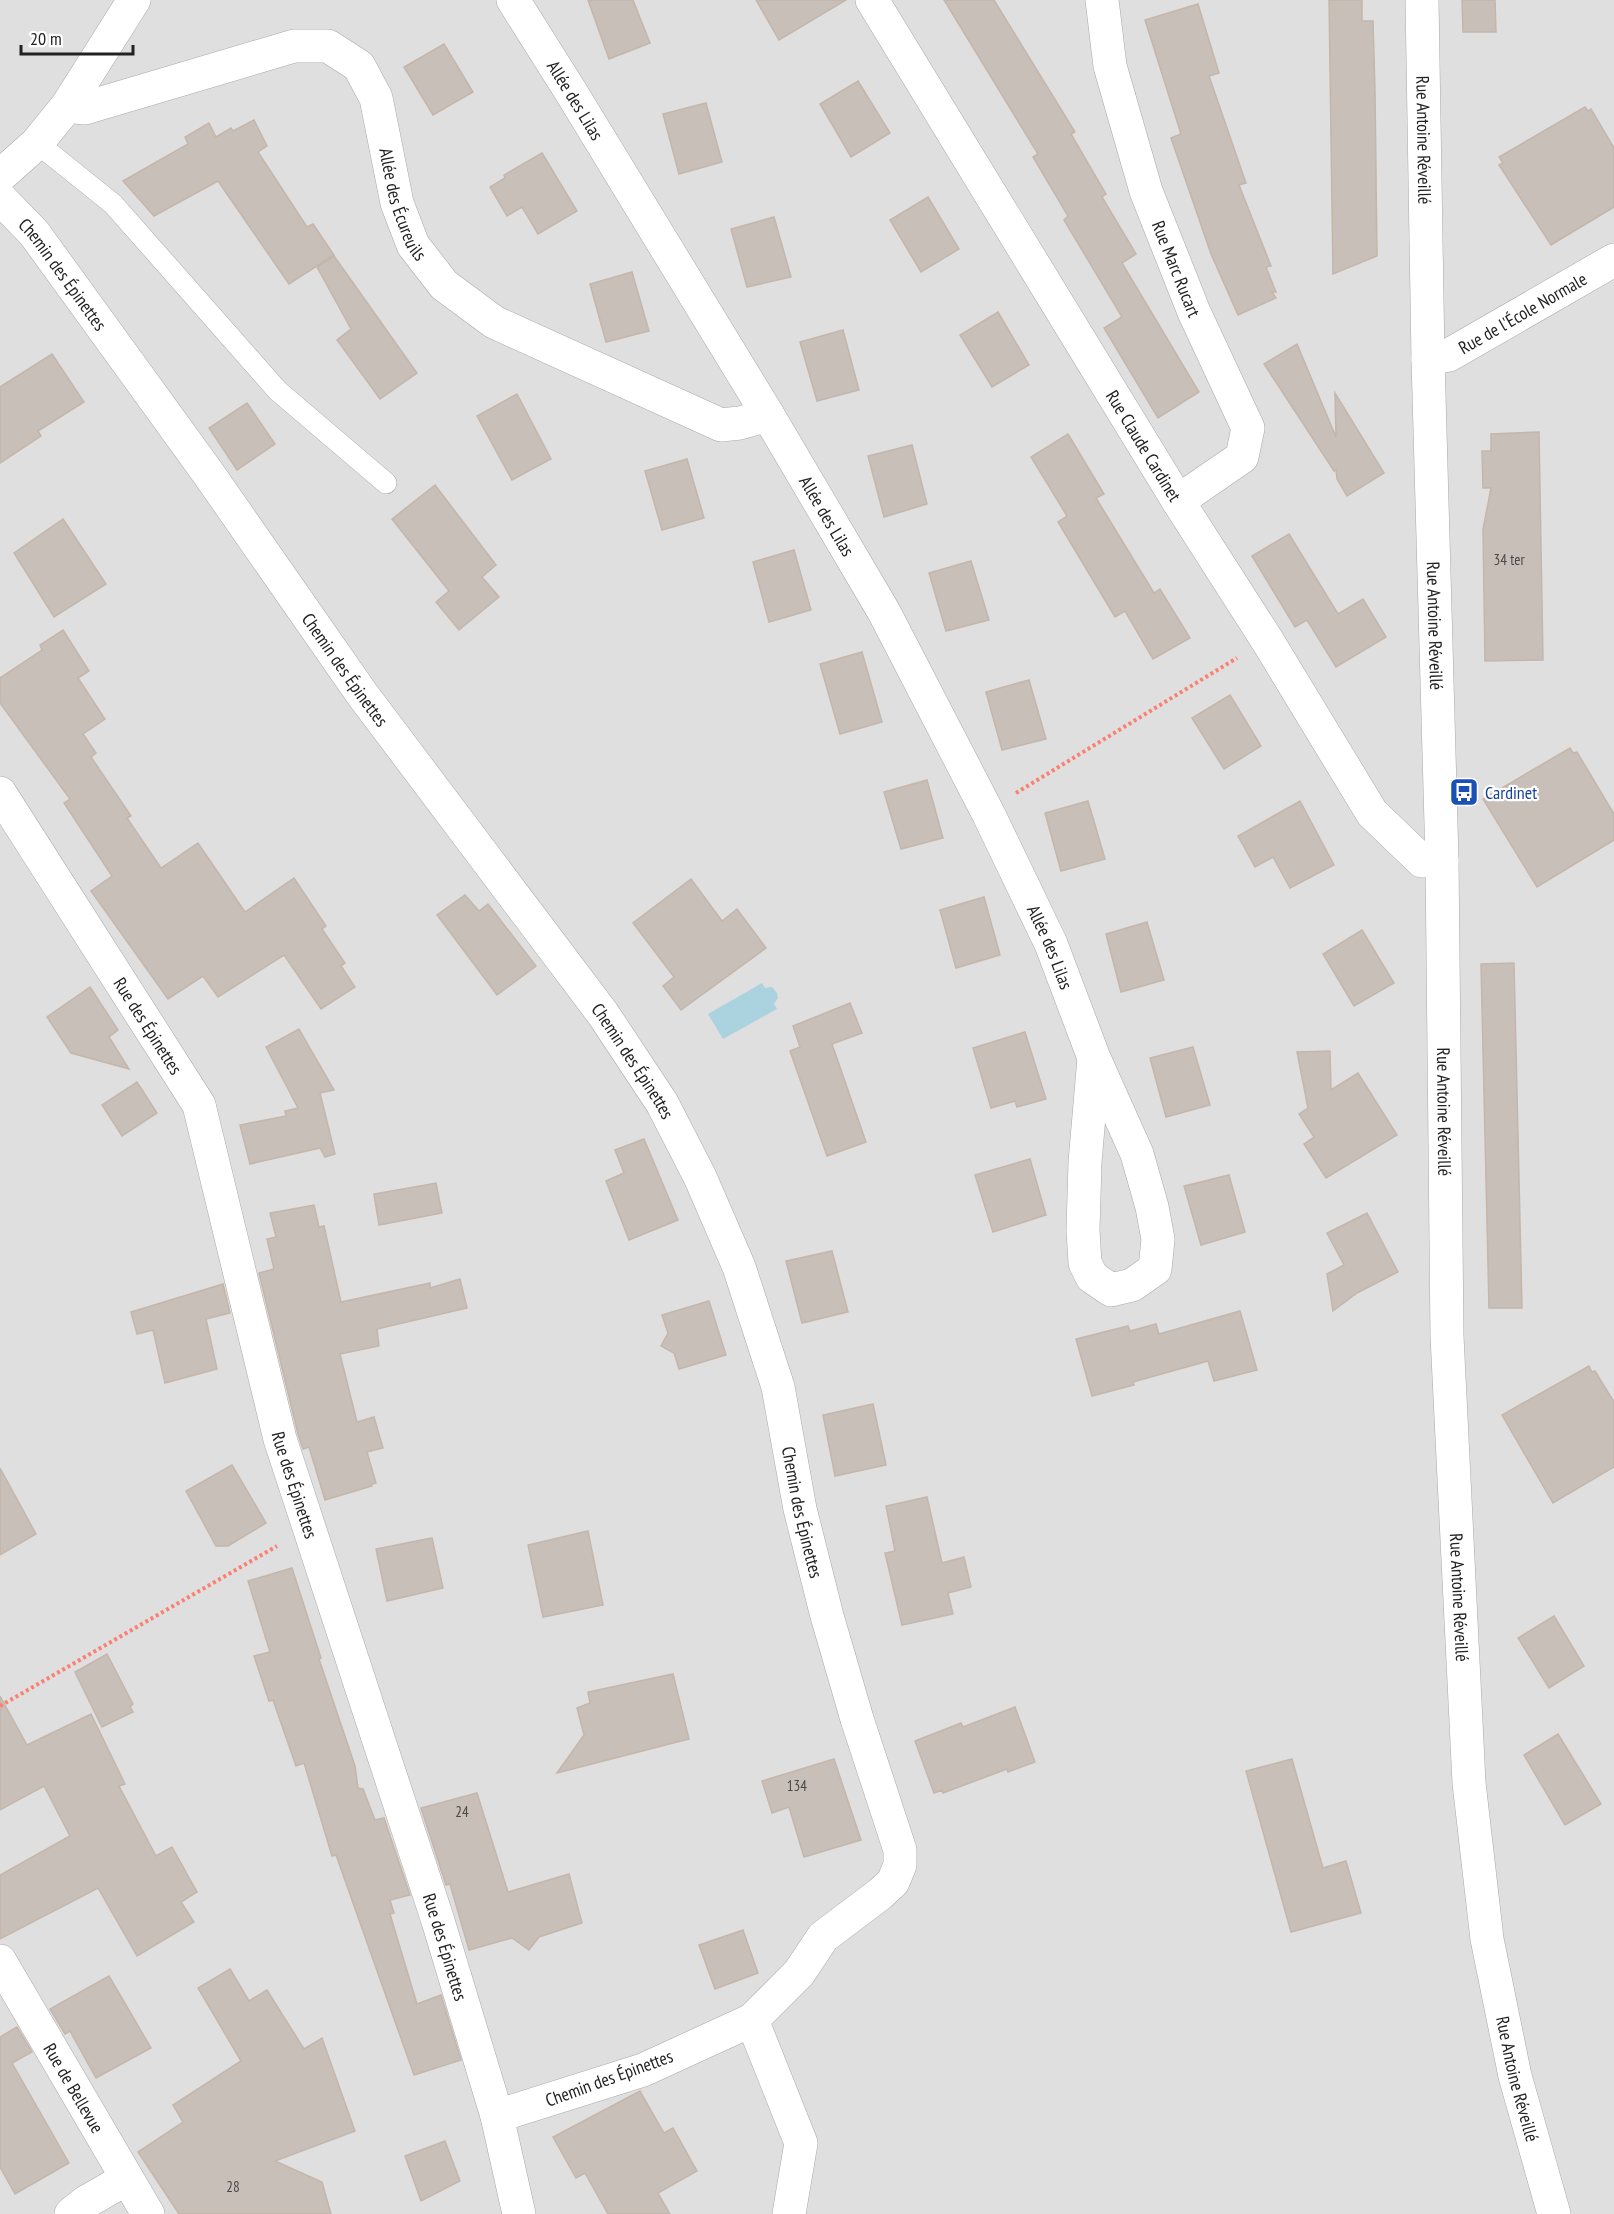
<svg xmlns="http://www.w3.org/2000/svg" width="1614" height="2214" font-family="'PT Sans Narrow',sans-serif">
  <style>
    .residential { fill: #e0dfdf }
    .water { fill: #aad3df }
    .building { fill: #c7bfb8; stroke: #c4b6ab; stroke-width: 1.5 }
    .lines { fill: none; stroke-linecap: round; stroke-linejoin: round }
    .service-casing { stroke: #a9a9a9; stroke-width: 22 }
    .minor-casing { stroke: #a9a9a9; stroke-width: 34 }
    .path { stroke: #fa8072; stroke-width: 4; stroke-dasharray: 3 3; stroke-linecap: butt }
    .service { stroke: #fff; stroke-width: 21 }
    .minor { stroke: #fff; stroke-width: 33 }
    .labels { text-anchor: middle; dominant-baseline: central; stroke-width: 4.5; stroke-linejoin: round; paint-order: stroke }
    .number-label { font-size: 15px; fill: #4b4948 }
    .street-label { font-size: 18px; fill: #222; stroke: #fff }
    .transit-label { font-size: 18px; fill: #164399; stroke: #fff; text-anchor: start }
  </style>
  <rect width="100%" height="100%" fill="#f2efe9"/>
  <!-- residential -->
  <rect class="residential" x="0" y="0" width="1614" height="2214"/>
  <!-- water -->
  <path class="water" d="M 762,983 L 765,988 L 772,987 L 777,993 L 778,998 L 774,1004 L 777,1009 L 723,1039 L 708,1014 Z"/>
  <!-- building -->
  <g class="building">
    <path d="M 588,0 L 633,0 L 650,43 L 609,59 Z"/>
    <path d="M 756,0 L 846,0 L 779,40 Z"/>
    <path d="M 944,0 L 994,0 L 1075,132 L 1071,134 L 1106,194 L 1102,197 L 1136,254 L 1122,263 L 1199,392 L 1158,418 L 1104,328 L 1122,317 L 1064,220 L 1068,216 L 1033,157 L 1038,154 Z"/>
    <path d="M 1329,0 L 1362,0 L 1362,21 L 1373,21 L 1375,91 L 1377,256 L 1333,274 Z"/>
    <path d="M 1462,0 L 1495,0 L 1496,32 L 1463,32 Z"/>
    <path d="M 1198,4 L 1219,73 L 1209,76 L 1246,183 L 1239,185 L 1271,266 L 1266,267 L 1276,292 L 1272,292 L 1276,298 L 1238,315 L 1211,254 L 1171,138 L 1181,134 L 1145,20 Z"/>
    <path d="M 444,44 L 473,92 L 433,115 L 404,67 Z"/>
    <path d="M 858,81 L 890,133 L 851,157 L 820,104 Z"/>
    <path d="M 706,103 L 722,162 L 679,174 L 663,114 Z"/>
    <path d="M 1585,107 L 1588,111 L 1591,109 L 1614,148 L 1614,207 L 1551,245 L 1499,165 L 1503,163 L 1499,157 Z"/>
    <path d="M 254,120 L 267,146 L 258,152 L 307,227 L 313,224 L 334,255 L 289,284 L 218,181 L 154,216 L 123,181 L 188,144 L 185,137 L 209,123 L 216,137 L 231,128 L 233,131 Z"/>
    <path d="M 542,153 L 577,211 L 538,234 L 522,207 L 507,216 L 490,187 L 505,178 L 504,175 Z"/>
    <path d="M 928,197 L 959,249 L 921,272 L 890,220 Z"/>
    <path d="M 774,217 L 791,277 L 747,287 L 731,229 Z"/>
    <path d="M 334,256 L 417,373 L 380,399 L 337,340 L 351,329 L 317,267 Z"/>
    <path d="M 632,272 L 649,331 L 606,342 L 590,284 Z"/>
    <path d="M 998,312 L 1029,365 L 992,387 L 960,335 Z"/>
    <path d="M 843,330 L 859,390 L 817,401 L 800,342 Z"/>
    <path d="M 1297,344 L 1336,437 L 1335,393 L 1384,473 L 1347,496 L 1337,479 L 1336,470 L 1334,471 L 1264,364 Z"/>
    <path d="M 52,354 L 84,402 L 38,431 L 41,436 L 0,463 L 0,387 Z"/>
    <path d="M 517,394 L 551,459 L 512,480 L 477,416 Z"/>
    <path d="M 247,403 L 275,444 L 237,470 L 209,428 Z"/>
    <path d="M 1539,432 L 1543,660 L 1485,661 L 1483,529 L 1491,488 L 1483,488 L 1482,451 L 1491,451 L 1491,434 Z"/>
    <path d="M 1068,434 L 1104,494 L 1096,498 L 1154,593 L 1160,589 L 1190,638 L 1153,659 L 1125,611 L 1115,617 L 1058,522 L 1067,516 L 1031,457 Z"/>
    <path d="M 912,445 L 927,504 L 884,517 L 868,456 Z"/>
    <path d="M 687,459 L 704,518 L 662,530 L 645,471 Z"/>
    <path d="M 435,485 L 496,565 L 482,577 L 499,597 L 459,630 L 436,602 L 449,591 L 392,519 Z"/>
    <path d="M 63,519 L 106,584 L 54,617 L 14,553 Z"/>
    <path d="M 1289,534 L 1338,614 L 1363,599 L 1386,637 L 1336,667 L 1307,620 L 1295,627 L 1252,556 Z"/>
    <path d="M 794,550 L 811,610 L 769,622 L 753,562 Z"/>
    <path d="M 971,561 L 989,620 L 946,631 L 929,573 Z"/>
    <path d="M 63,630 L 89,671 L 78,678 L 105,719 L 83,734 L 96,753 L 91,757 L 131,816 L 127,818 L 161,868 L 198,843 L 245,912 L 294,878 L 326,926 L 322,929 L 345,963 L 341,966 L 355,987 L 321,1009 L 284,955 L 218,997 L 203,976 L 168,999 L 91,891 L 112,876 L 64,803 L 70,799 L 0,703 L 0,678 L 42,650 L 40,645 Z"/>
    <path d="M 862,652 L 882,722 L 840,734 L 820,664 Z"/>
    <path d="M 1029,680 L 1046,739 L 1002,750 L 986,692 Z"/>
    <path d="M 1230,695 L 1261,746 L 1224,769 L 1192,718 Z"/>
    <path d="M 1570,748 L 1573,753 L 1577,752 L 1614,814 L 1614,840 L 1537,887 L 1483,799 Z"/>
    <path d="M 927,780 L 943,838 L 901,849 L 884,792 Z"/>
    <path d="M 1088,801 L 1105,859 L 1061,871 L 1045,813 Z"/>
    <path d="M 1300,801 L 1334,865 L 1290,888 L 1273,857 L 1255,867 L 1238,836 Z"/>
    <path d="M 691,879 L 722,921 L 737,909 L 766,948 L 681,1010 L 663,986 L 674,977 L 633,923 Z"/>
    <path d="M 465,895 L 479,911 L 488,904 L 536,966 L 497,995 L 437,915 Z"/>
    <path d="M 984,897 L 1000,955 L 956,968 L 940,910 Z"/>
    <path d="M 1147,922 L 1164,980 L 1121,992 L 1106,934 Z"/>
    <path d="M 1362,930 L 1394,983 L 1354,1006 L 1323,954 Z"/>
    <path d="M 1514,963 L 1522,1308 L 1489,1308 L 1481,964 Z"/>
    <path d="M 90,987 L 118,1030 L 109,1037 L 129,1069 L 71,1053 L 47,1017 Z"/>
    <path d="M 850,1003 L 862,1033 L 832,1044 L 866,1142 L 827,1156 L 790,1051 L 800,1047 L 793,1026 Z"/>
    <path d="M 299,1029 L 334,1090 L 320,1093 L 335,1154 L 325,1157 L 320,1148 L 250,1164 L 240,1125 L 286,1116 L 285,1111 L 298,1108 L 266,1047 Z"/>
    <path d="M 1025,1032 L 1046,1099 L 1017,1107 L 1015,1101 L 991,1108 L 973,1048 Z"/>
    <path d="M 1193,1047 L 1210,1105 L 1166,1117 L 1150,1058 Z"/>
    <path d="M 1330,1051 L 1331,1090 L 1358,1073 L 1397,1135 L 1326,1178 L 1304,1144 L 1314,1137 L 1299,1114 L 1308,1108 L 1297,1052 Z"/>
    <path d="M 137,1082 L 157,1113 L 122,1136 L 102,1105 Z"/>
    <path d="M 644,1139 L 678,1220 L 629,1240 L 606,1181 L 624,1173 L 615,1150 Z"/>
    <path d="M 1030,1159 L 1046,1215 L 993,1232 L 975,1175 Z"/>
    <path d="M 1229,1175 L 1245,1232 L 1201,1245 L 1184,1186 Z"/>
    <path d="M 436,1183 L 442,1213 L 379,1225 L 374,1194 Z"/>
    <path d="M 314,1205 L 319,1227 L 324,1226 L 341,1302 L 430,1283 L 430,1288 L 460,1279 L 467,1308 L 377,1329 L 379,1346 L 340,1354 L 357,1422 L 374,1417 L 383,1448 L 367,1452 L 376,1483 L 372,1484 L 372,1486 L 325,1500 L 309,1447 L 303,1449 L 298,1434 L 259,1273 L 274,1269 L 267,1239 L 276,1237 L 270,1213 Z"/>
    <path d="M 1367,1213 L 1398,1272 L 1357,1293 L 1333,1311 L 1327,1274 L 1344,1265 L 1327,1233 Z"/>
    <path d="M 832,1251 L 848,1312 L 802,1323 L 786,1261 Z"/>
    <path d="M 223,1284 L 230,1313 L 206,1319 L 217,1369 L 165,1383 L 153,1330 L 137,1334 L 131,1312 Z"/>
    <path d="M 709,1301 L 726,1355 L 679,1369 L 674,1353 L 661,1346 L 668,1333 L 662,1315 Z"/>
    <path d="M 1240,1311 L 1257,1370 L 1214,1381 L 1208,1361 L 1133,1382 L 1134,1385 L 1092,1396 L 1076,1339 L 1128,1326 L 1130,1331 L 1156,1324 L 1159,1334 Z"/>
    <path d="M 1589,1366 L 1592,1372 L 1595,1371 L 1614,1402 L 1614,1467 L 1553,1503 L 1502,1415 Z"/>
    <path d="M 873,1404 L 886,1465 L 835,1476 L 823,1415 Z"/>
    <path d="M 232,1465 L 266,1523 L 228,1546 L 216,1546 L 186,1491 Z"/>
    <path d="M 0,1468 L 36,1534 L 0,1555 Z"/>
    <path d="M 927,1497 L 942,1563 L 964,1557 L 971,1587 L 948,1593 L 953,1614 L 902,1625 L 885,1553 L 895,1551 L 886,1506 Z"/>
    <path d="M 588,1531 L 603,1605 L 543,1617 L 528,1545 Z"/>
    <path d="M 432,1538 L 443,1588 L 387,1601 L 376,1549 Z"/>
    <path d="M 292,1568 L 321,1658 L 319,1659 L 355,1766 L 358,1788 L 363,1789 L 375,1820 L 384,1818 L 410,1895 L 390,1900 L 394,1913 L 390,1914 L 417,2004 L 441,1995 L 461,2060 L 414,2075 L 336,1855 L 332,1856 L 304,1763 L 296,1766 L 273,1700 L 269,1701 L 254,1656 L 270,1652 L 248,1581 Z"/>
    <path d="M 1554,1616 L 1584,1666 L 1549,1688 L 1518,1638 Z"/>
    <path d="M 107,1654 L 133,1704 L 130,1707 L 133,1712 L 102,1727 L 75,1672 Z"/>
    <path d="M 673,1674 L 689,1739 L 557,1773 L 584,1735 L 577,1708 L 590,1703 L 588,1692 Z"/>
    <path d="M 0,1696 L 27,1745 L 91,1714 L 125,1784 L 119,1786 L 156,1856 L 172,1847 L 197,1892 L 181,1902 L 194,1922 L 137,1956 L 98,1888 L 0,1939 L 0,1875 L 70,1836 L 44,1786 L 0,1810 Z"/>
    <path d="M 1015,1707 L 1035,1762 L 1008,1772 L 1007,1769 L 943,1793 L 942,1790 L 934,1793 L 915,1741 L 961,1723 L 963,1727 Z"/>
    <path d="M 1558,1734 L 1601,1804 L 1565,1825 L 1524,1755 Z"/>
    <path d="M 834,1759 L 861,1840 L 804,1857 L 789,1807 L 772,1813 L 762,1781 Z"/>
    <path d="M 1292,1759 L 1323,1868 L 1346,1861 L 1361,1913 L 1291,1932 L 1246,1771 Z"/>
    <path d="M 477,1793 L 508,1892 L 569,1874 L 582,1923 L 539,1937 L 529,1950 L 512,1938 L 469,1950 L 450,1884 L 446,1885 L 421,1808 Z"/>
    <path d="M 743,1930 L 758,1973 L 715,1989 L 699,1945 Z"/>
    <path d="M 230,1969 L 249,2001 L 267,1990 L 304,2049 L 322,2038 L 355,2131 L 275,2161 L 322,2182 L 331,2214 L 179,2214 L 138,2152 L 183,2122 L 173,2105 L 241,2061 L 198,1988 Z"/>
    <path d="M 109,1976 L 151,2048 L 96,2078 L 70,2031 L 65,2034 L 50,2009 Z"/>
    <path d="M 17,2027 L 32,2052 L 12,2063 L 69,2163 L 15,2194 L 0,2167 L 0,2037 Z"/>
    <path d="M 640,2091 L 664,2133 L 673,2128 L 697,2171 L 658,2193 L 670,2214 L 608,2214 L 585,2173 L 576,2178 L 553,2137 Z"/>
    <path d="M 445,2141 L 460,2181 L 421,2201 L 405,2156 Z"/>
  </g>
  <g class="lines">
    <!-- service casing -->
    <g class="service-casing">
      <path id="service" d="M 37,143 L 113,204 L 278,391 L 386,483"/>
    </g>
    <!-- minor casing -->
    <g class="minor-casing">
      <g id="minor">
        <path id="s1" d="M 513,0 L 571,92 L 768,415 L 884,612 L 989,815 L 1051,944 L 1094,1058 L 1137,1154 L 1152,1207 L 1158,1239 L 1155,1269 L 1132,1285 L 1111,1290 L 1092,1277 L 1085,1263 L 1083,1230 L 1085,1162 L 1094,1058"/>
        <path id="s2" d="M 872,0 L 1178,501 L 1267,640 L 1372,813 L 1422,861 L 1442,860"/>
        <path id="s3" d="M 1102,0 L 1110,66 L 1146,191 L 1194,312 L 1248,428 L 1242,457 L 1178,501"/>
        <path id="s4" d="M 1422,0 L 1428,359 L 1442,860 L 1447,1336 L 1469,1783 L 1487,1939 L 1515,2076 L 1554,2214"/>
        <path id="s5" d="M 67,106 L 85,108 L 294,46 L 328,46 L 359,66 L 376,98 L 397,203 L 413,245 L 444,285 L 494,322 L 721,425 L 740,423 L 768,415"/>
        <path d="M 0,176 L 37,143 L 67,106 L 134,0"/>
        <path id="s6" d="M 0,198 L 34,233 L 208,473 L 362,694 L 603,1014 L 662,1103 L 700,1177 L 739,1267 L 778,1387 L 800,1509 L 827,1616 L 857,1719 L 900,1850 L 900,1865 L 893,1882 L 880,1894 L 823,1937 L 799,1973 L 752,2020 L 643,2070 L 497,2116"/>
        <path id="s7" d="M 1428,359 L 1449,355 L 1614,260"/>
        <path id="s8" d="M 0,793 L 199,1105 L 280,1439 L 438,1921 L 497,2116 L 519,2214"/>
        <path id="s9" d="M 0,1961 L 148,2214"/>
        <path d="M 752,2020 L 801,2143 L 789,2214"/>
        <path d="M 71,2214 L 86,2202 L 126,2179"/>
      </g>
    </g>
    <!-- path -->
    <g class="path">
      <path d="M 1016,793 L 1237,658"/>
      <path d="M 0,1706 L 277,1546"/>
    </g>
    <!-- service -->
    <use href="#service" class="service"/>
    <!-- minor -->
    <use href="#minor" class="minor"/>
  </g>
  <!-- icons -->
  <defs>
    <g id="bus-square" transform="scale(1.5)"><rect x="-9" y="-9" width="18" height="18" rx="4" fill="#1a4fb4" stroke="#fff"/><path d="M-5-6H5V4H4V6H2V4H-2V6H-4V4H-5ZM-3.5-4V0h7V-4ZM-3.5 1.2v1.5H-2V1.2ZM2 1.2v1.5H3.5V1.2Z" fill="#fff"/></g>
  </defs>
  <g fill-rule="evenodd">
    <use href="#bus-square" x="1464" y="792"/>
  </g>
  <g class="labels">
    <!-- number labels -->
    <g class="number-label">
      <text x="1509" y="559">34 ter</text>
      <text x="797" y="1785">134</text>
      <text x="462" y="1811">24</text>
      <text x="233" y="2186">28</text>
    </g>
    <!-- street labels -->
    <g class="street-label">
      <text stroke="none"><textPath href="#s1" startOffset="118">Allée des Lilas</textPath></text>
      <text stroke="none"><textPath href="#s4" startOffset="140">Rue Antoine Réveillé</textPath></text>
      <text stroke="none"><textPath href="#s5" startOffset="453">Allée des Écureuils</textPath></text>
      <text stroke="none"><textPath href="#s3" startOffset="280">Rue Marc Rucart</textPath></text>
      <text stroke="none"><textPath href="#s6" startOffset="99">Chemin des Épinettes</textPath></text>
      <text stroke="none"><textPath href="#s7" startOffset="106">Rue de l'École Normale</textPath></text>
      <text stroke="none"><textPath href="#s2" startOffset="522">Rue Claude Cardinet</textPath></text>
      <text stroke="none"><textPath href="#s1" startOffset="604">Allée des Lilas</textPath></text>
      <text stroke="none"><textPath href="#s4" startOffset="626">Rue Antoine Réveillé</textPath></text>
      <text stroke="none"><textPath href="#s6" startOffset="585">Chemin des Épinettes</textPath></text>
      <text stroke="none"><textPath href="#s1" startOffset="1090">Allée des Lilas</textPath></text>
      <text stroke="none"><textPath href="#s8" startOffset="276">Rue des Épinettes</textPath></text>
      <text stroke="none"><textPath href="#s6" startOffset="1071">Chemin des Épinettes</textPath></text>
      <text stroke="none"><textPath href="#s4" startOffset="1112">Rue Antoine Réveillé</textPath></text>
      <text stroke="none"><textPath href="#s8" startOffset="762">Rue des Épinettes</textPath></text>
      <text stroke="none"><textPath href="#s6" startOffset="1557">Chemin des Épinettes</textPath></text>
      <text stroke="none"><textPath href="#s4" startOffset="1598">Rue Antoine Réveillé</textPath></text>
      <text stroke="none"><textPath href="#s8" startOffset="1248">Rue des Épinettes</textPath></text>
      <text transform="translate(609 2078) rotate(-20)">Chemin des Épinettes</text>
      <text stroke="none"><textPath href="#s4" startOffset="2084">Rue Antoine Réveillé</textPath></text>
      <text stroke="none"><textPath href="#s9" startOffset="147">Rue de Bellevue</textPath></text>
    </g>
    <!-- transit labels -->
    <g class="transit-label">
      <text x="1485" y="792">Cardinet</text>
    </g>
  </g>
  <!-- scale -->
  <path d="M21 45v9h112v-9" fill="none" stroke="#222222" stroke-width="3"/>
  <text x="30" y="45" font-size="18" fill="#222222" stroke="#ffffff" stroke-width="4.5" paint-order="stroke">20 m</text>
</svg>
